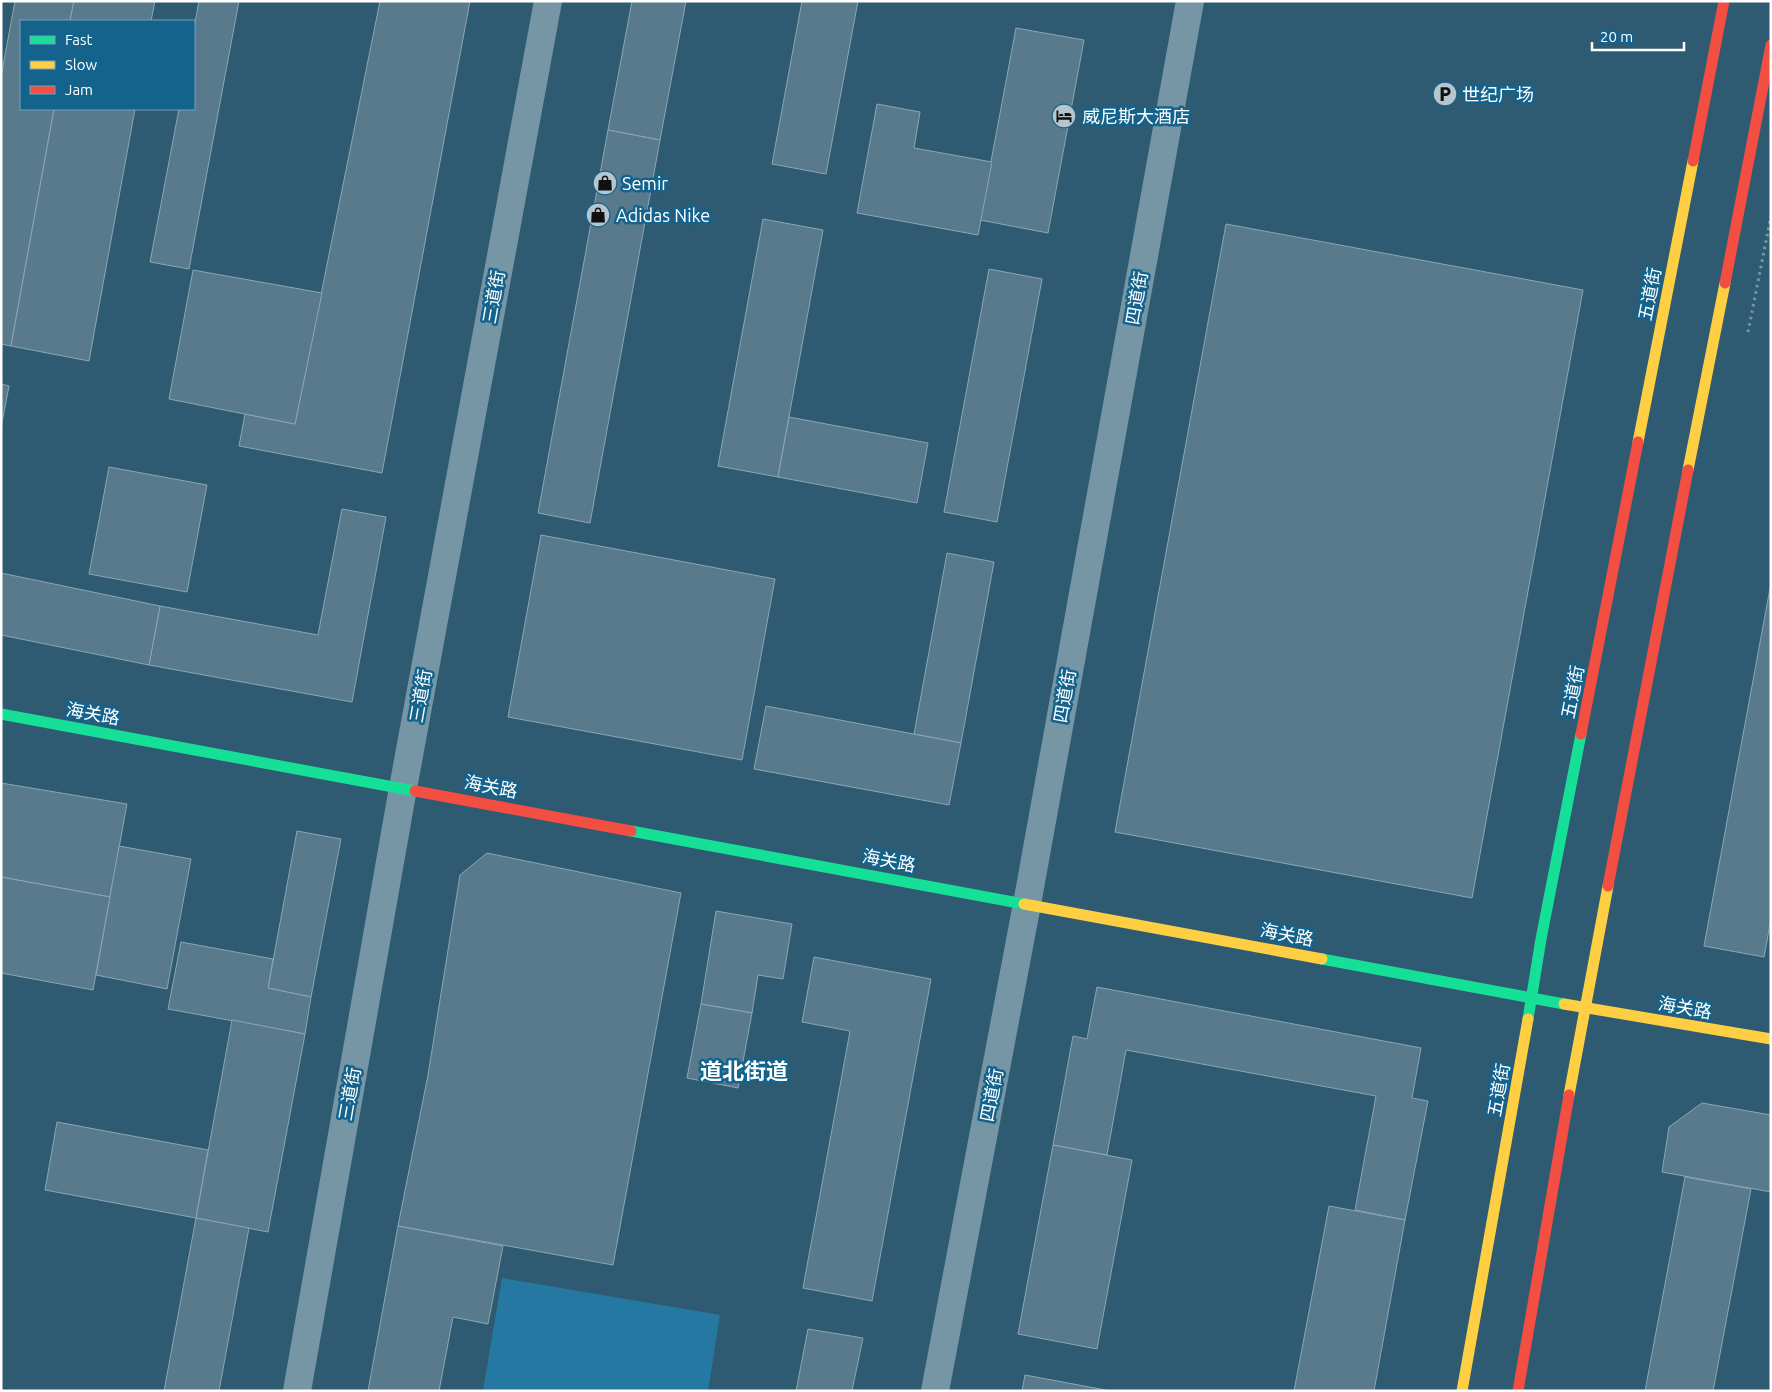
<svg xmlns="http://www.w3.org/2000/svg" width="1772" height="1392" font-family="Ubuntu,'Noto Sans SC',sans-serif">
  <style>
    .green { fill: #2578a2 }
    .building { fill: #597a8c; stroke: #8ba6b4 }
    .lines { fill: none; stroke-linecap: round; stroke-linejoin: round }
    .path { stroke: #7696a5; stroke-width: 3; stroke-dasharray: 2.5 4; stroke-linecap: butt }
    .street { stroke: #7696a5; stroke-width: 28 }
    .fast { stroke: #16e098; stroke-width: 11 }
    .slow { stroke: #ffcf43; stroke-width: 11 }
    .jam { stroke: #f24e42; stroke-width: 11 }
    .labels { text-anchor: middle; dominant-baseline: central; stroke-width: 5; stroke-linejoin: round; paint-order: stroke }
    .poi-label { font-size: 18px; fill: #fff; stroke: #14638d; text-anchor: start }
    .street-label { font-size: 18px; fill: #fff; stroke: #14638d }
    .district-label { font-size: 22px; font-weight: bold; fill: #fff; stroke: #14638d }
  </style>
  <rect width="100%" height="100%" fill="#2f5b72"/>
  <!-- green -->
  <path class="green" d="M 502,1278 L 720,1315 L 708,1391 L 483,1391 Z"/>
  <!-- building -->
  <g class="building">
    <path d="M 15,1 L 74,1 L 70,21 L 21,21 L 21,109 L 54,109 L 11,346 L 1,344 L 1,77 Z"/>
    <path d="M 74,1 L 155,1 L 151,21 L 70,21 Z"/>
    <path d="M 199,1 L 239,1 L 189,269 L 150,262 L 179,109 L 194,109 L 194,28 Z"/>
    <path d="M 380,1 L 470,1 L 382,473 L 239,446 L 245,414 L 295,424 Z"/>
    <path d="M 632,1 L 686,1 L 660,140 L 608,130 Z"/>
    <path d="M 802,1 L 858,1 L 826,174 L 772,164 Z"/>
    <path d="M 1016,28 L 1084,40 L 1048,233 L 980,220 Z"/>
    <path d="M 877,104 L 920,112 L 914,148 L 992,162 L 978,235 L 857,213 Z"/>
    <path d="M 54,109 L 135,109 L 89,361 L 11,346 Z"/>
    <path d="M 608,130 L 660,140 L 590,523 L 538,513 Z"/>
    <path d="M 763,219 L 823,230 L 778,477 L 718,466 Z"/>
    <path d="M 1226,224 L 1583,290 L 1472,898 L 1115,832 Z"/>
    <path d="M 989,269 L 1042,279 L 997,522 L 944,512 Z"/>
    <path d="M 193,270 L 322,293 L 295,424 L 169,399 Z"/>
    <path d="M 1,384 L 9,386 L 1,428 Z"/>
    <path d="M 789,417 L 928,443 L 917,503 L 778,477 Z"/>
    <path d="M 109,467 L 207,485 L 187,592 L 89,574 Z"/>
    <path d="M 342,509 L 386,517 L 352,702 L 149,665 L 160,606 L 318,635 Z"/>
    <path d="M 541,535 L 775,579 L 742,760 L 508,717 Z"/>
    <path d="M 947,553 L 994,562 L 961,743 L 914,734 Z"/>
    <path d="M 1,573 L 160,606 L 149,665 L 1,635 Z"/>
    <path d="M 1771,583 L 1771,919 L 1764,957 L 1704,946 Z"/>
    <path d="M 766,706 L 961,743 L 949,805 L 754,769 Z"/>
    <path d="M 1,783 L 127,804 L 110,897 L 1,877 Z"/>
    <path d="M 297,831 L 341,839 L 311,997 L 268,988 Z"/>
    <path d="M 119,846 L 191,859 L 167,989 L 96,975 Z"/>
    <path d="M 487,853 L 681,893 L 613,1265 L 398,1226 L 428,1075 L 460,875 Z"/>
    <path d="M 1,877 L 110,897 L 93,990 L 1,973 Z"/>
    <path d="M 716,911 L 792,924 L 783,979 L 758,975 L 752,1013 L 701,1004 Z"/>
    <path d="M 181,942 L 273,959 L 268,988 L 311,997 L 305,1034 L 168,1009 Z"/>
    <path d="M 814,957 L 931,979 L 872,1301 L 803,1288 L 850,1031 L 802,1022 Z"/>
    <path d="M 1097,987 L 1421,1048 L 1412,1098 L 1428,1101 L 1405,1220 L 1355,1210 L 1376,1096 L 1126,1050 L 1107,1155 L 1053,1145 L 1073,1036 L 1087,1039 Z"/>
    <path d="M 701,1004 L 752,1013 L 738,1088 L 687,1078 Z"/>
    <path d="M 232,1020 L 305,1034 L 268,1232 L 196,1218 Z"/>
    <path d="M 1702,1103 L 1771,1115 L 1771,1192 L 1662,1172 L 1669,1127 Z"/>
    <path d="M 57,1122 L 208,1150 L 196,1218 L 45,1190 Z"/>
    <path d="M 1053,1145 L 1132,1160 L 1097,1349 L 1018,1334 Z"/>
    <path d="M 1685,1177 L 1751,1189 L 1713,1391 L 1645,1391 Z"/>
    <path d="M 1329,1206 L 1405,1220 L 1374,1391 L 1294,1391 Z"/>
    <path d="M 196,1218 L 249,1228 L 219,1391 L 164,1391 Z"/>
    <path d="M 398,1226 L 503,1246 L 488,1324 L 453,1317 L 439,1391 L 368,1391 Z"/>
    <path d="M 808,1329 L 863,1338 L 852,1391 L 796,1391 Z"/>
    <path d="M 1025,1375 L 1111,1391 L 1022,1391 Z"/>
  </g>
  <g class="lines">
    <!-- path -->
    <path class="path" d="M 1748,332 L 1771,216"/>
    <!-- street -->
    <g class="street">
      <path d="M 297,1391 L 403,788 L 548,1"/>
      <path d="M 935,1391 L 1027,904 L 1190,1"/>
    </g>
    <!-- fast -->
    <g class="fast">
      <path d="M 1,714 L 415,791"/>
      <path d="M 631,831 L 1024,904"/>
      <path d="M 1322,959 L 1564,1004"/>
      <path d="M 1528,1019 L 1541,939 L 1581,734"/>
    </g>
    <!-- slow -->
    <g class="slow">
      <path d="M 1638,442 L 1693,161"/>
      <path d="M 1688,470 L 1725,283"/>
      <path d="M 1024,904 L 1322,959"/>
      <path d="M 1564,1004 L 1771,1039"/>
      <path d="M 1569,1095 L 1608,886"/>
      <path d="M 1462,1391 L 1528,1019"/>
    </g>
    <!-- jam -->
    <g class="jam">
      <path d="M 1693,161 L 1724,1"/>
      <path d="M 1725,283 L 1771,45"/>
      <path d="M 1581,734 L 1638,442"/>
      <path d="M 415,791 L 631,831"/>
      <path d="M 1608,886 L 1688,470"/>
      <path d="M 1518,1391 L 1569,1095"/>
    </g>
  </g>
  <!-- icons -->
  <defs>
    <g id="parking-disc" transform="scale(1.25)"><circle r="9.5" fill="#b6c6ce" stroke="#14638d"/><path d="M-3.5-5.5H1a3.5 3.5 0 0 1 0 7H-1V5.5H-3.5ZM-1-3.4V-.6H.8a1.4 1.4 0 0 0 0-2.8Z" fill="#111"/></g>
    <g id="hotel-disc" transform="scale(1.25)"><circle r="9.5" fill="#b6c6ce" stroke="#14638d"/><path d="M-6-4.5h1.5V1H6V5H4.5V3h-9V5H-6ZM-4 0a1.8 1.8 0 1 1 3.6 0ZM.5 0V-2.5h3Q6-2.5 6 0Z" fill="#111"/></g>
    <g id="shop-disc" transform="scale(1.25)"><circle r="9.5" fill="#b6c6ce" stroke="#14638d"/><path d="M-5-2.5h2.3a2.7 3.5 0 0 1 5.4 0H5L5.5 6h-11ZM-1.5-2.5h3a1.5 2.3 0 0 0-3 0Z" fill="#111"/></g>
  </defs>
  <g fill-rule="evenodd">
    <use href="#parking-disc" x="1445" y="94"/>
    <use href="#hotel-disc" x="1064" y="116"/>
    <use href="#shop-disc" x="605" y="183"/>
    <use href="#shop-disc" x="598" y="215"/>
  </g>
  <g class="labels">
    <!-- poi labels -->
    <g class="poi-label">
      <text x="1462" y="94">世纪广场</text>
      <text x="1082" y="116">威尼斯大酒店</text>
      <text x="622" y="183">Semir</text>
      <text x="616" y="215">Adidas Nike</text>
    </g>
    <!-- street labels -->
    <g class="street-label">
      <text transform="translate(1649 294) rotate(-79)">五道街</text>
      <text transform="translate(493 297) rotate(-80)">三道街</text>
      <text transform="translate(1136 298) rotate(-80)">四道街</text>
      <text transform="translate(1572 692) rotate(-79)">五道街</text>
      <text transform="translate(420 696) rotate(-80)">三道街</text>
      <text transform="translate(1064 696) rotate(-80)">四道街</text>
      <text transform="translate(93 713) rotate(10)">海关路</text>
      <text transform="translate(491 786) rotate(11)">海关路</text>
      <text transform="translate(889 860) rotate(11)">海关路</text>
      <text transform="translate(1287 934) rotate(11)">海关路</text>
      <text transform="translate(1685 1007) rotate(10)">海关路</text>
      <text transform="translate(1498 1090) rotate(-80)">五道街</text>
      <text transform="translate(349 1094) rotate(-80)">三道街</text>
      <text transform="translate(991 1095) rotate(-79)">四道街</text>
    </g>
    <!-- district labels -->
    <g class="district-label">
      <text x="744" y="1070">道北街道</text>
    </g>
  </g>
  <!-- border -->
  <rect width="1772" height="1392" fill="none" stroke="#ffffff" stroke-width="5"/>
  <!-- legend -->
  <rect x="20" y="20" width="175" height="90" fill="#14638d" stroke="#72a1bb"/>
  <rect x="30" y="36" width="25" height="8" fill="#16e098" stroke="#72a1bb"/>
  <text x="65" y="45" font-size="15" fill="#ffffff">Fast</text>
  <rect x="30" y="61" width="25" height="8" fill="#ffcf43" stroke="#72a1bb"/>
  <text x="65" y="70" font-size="15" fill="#ffffff">Slow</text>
  <rect x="30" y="86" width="25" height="8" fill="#f24e42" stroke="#72a1bb"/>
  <text x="65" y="95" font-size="15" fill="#ffffff">Jam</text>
  <!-- scale -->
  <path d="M1592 42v8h92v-8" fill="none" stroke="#ffffff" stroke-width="2.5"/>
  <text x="1600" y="42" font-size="15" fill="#ffffff" stroke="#14638d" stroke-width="4" paint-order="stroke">20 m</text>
</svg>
